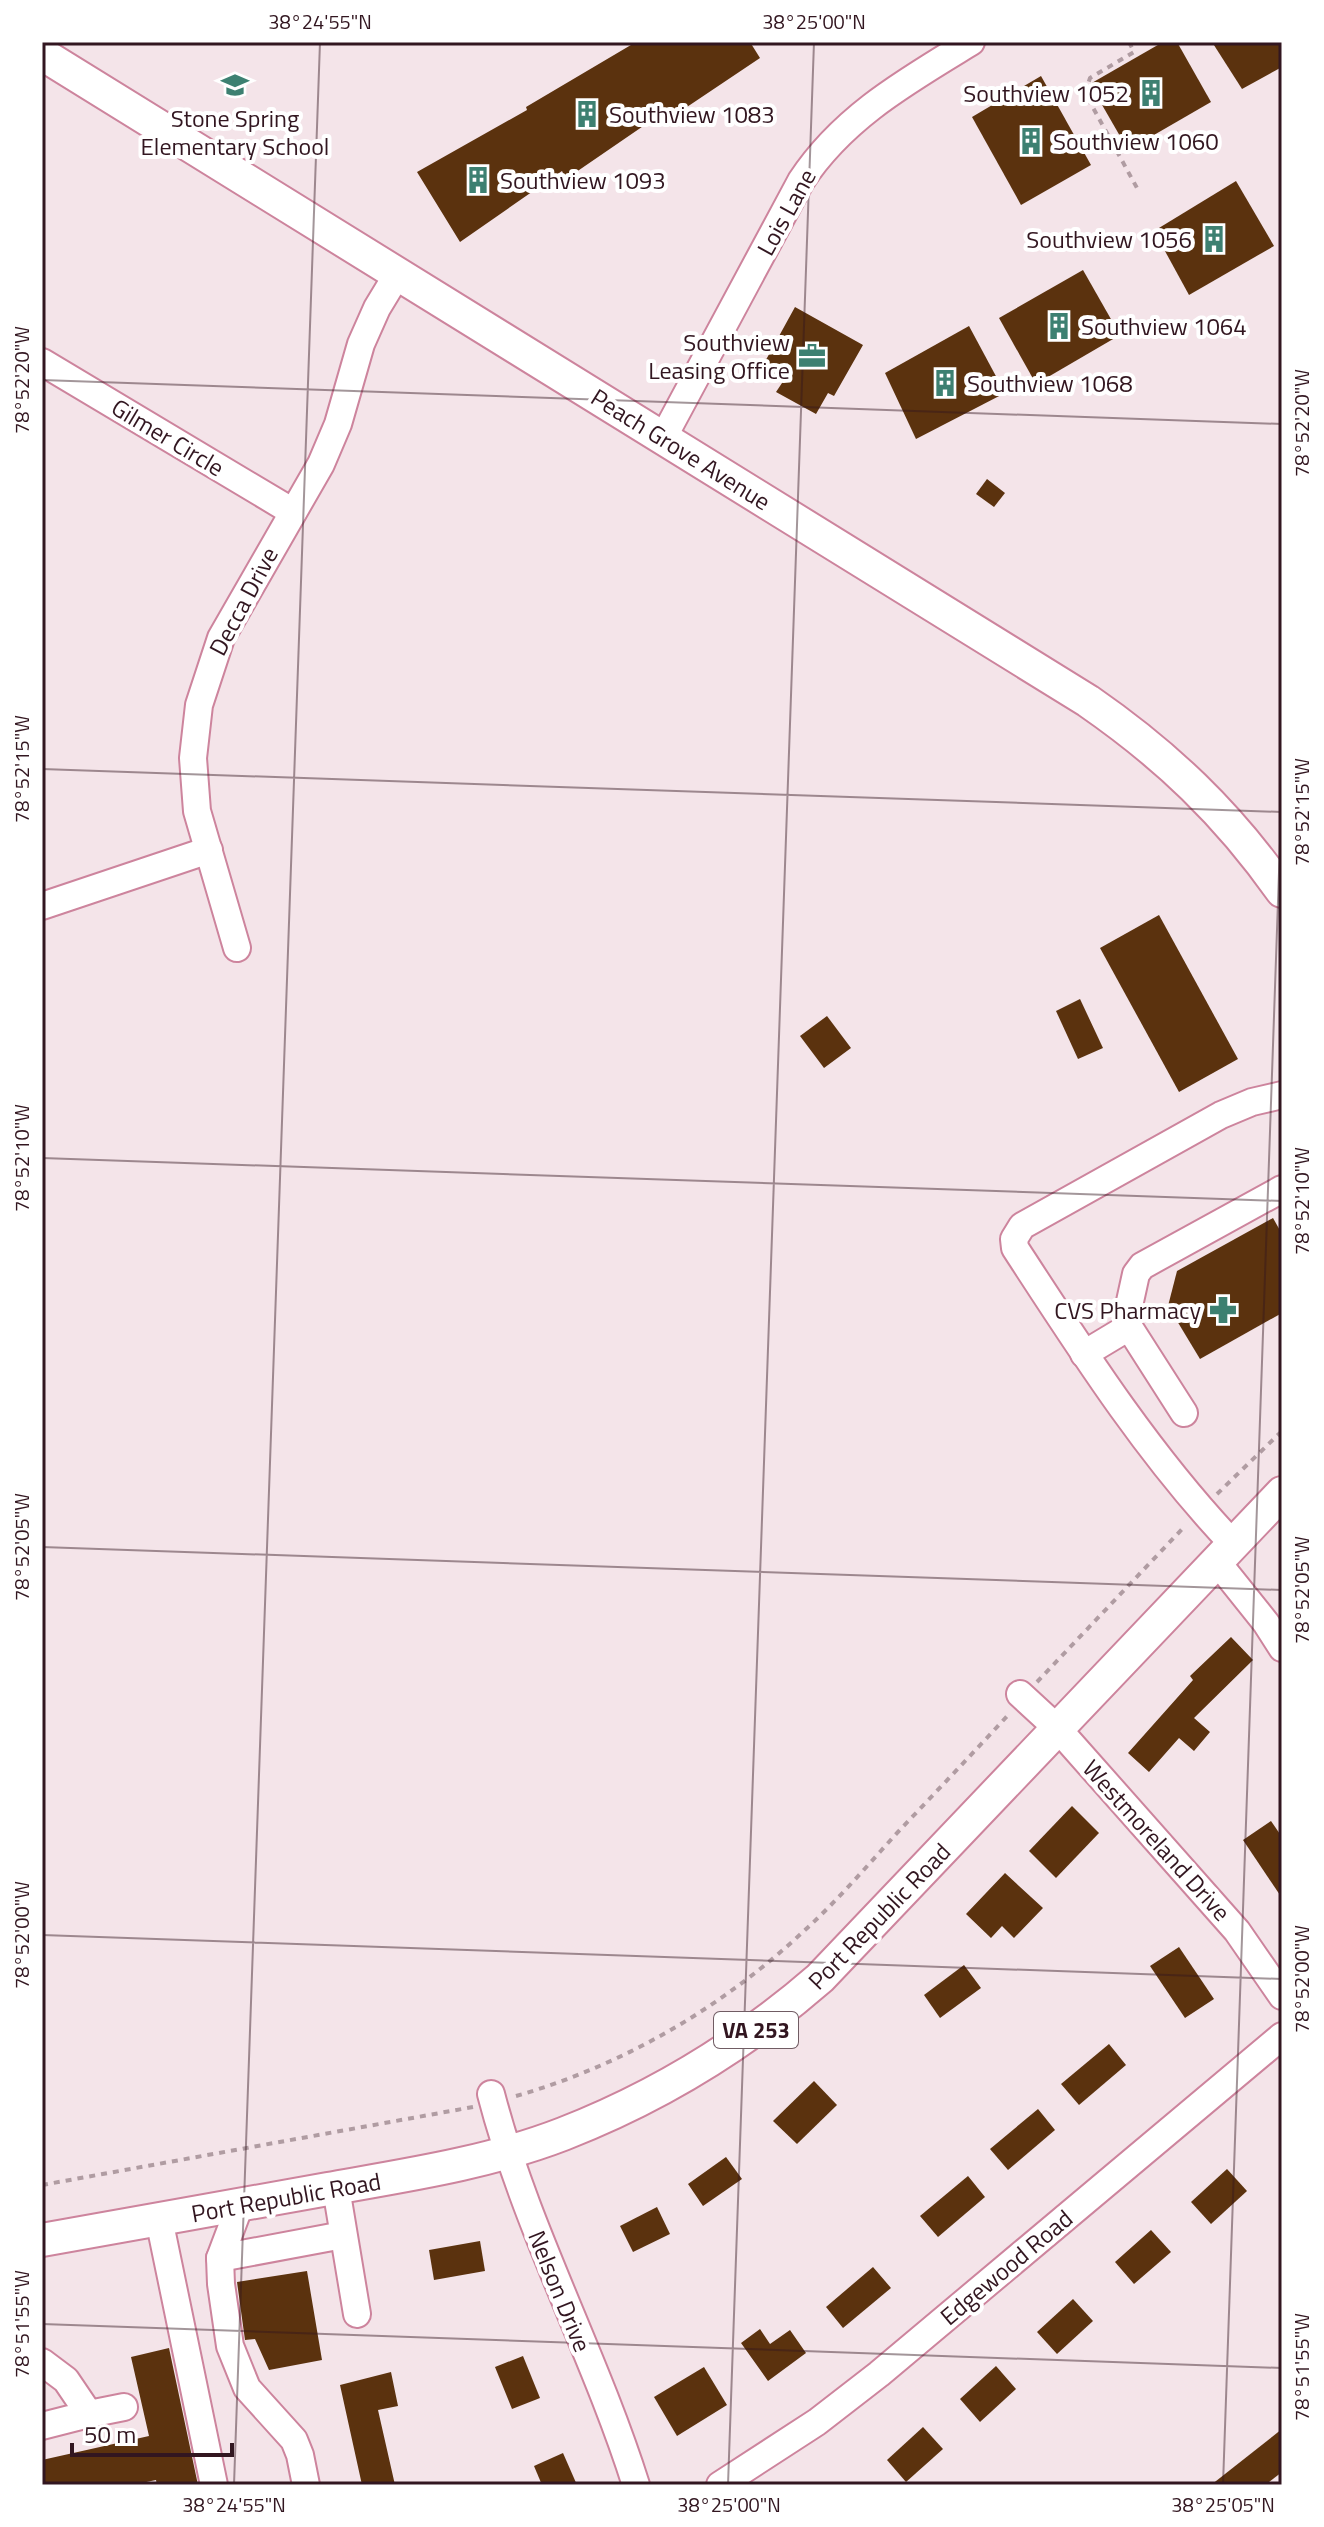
<svg xmlns="http://www.w3.org/2000/svg" width="1324" height="2527" font-family="'Titillium Web',sans-serif">
  <style>
    .building { fill: #5b320e }
    .lines { fill: none; stroke-linecap: round; stroke-linejoin: round }
    .minor-casing { stroke: #cd849d; stroke-width: 30 }
    .major-casing { stroke: #cd849d; stroke-width: 36 }
    .path { stroke: #b09ca2; stroke-width: 4; stroke-dasharray: 6 6; stroke-linecap: butt }
    .minor { stroke: #fff; stroke-width: 26 }
    .major { stroke: #fff; stroke-width: 32 }
    .ticks { fill: none; stroke: #321620; stroke-width: 2; stroke-opacity: 0.45 }
    .labels { text-anchor: middle; dominant-baseline: central; stroke-width: 8; stroke-linejoin: round; paint-order: stroke }
    .shield { fill: #fff; stroke: #705c63; stroke-width: 2 }
    .shield-label { font-size: 22px; font-weight: bold; fill: #321620 }
    .poi-label { font-size: 24px; fill: #321620; stroke: #fff; text-anchor: start }
    .street-label { font-size: 24px; fill: #321620; stroke: #fff }
    .neatline { fill: none; stroke: #321620; stroke-width: 3 }
    .ticks-label { font-size: 20px; text-anchor: middle; fill: #321620 }
  </style>
  <rect width="100%" height="100%" fill="#f4e4e9"/>
  <!-- building -->
  <g class="building">
    <path d="M 636,42 L 750,42 L 760,58 L 675,115 L 671,107 L 566,179 L 562,171 L 460,242 L 417,172 L 527,110 L 526,107 Z"/>
    <path d="M 1163,42 L 1177,42 L 1211,102 L 1128,150 L 1090,84 Z"/>
    <path d="M 1212,42 L 1282,42 L 1282,67 L 1242,89 Z"/>
    <path d="M 1041,76 L 1091,165 L 1021,205 L 972,117 Z"/>
    <path d="M 1236,181 L 1274,246 L 1189,295 L 1154,231 Z"/>
    <path d="M 1083,270 L 1120,335 L 1036,384 L 999,318 Z"/>
    <path d="M 795,307 L 863,345 L 834,396 L 828,393 L 816,414 L 776,392 L 784,380 L 762,367 Z"/>
    <path d="M 969,326 L 1005,393 L 916,439 L 885,373 Z"/>
    <path d="M 987,479 L 1005,493 L 994,507 L 976,494 Z"/>
    <path d="M 1159,915 L 1238,1059 L 1179,1092 L 1100,948 Z"/>
    <path d="M 1080,999 L 1103,1048 L 1078,1059 L 1056,1011 Z"/>
    <path d="M 827,1016 L 851,1048 L 824,1068 L 800,1036 Z"/>
    <path d="M 1273,1218 L 1282,1234 L 1282,1313 L 1200,1359 L 1168,1306 L 1177,1271 Z"/>
    <path d="M 1231,1637 L 1253,1660 L 1194,1718 L 1210,1732 L 1194,1751 L 1179,1738 L 1149,1772 L 1128,1753 L 1193,1680 L 1190,1676 Z"/>
    <path d="M 1072,1806 L 1099,1833 L 1056,1878 L 1029,1851 Z"/>
    <path d="M 1271,1821 L 1282,1837 L 1282,1898 L 1243,1840 Z"/>
    <path d="M 1005,1873 L 1043,1908 L 1014,1938 L 1002,1926 L 991,1938 L 966,1914 Z"/>
    <path d="M 1179,1947 L 1214,1999 L 1185,2018 L 1150,1966 Z"/>
    <path d="M 964,1965 L 981,1988 L 940,2018 L 924,1995 Z"/>
    <path d="M 1109,2044 L 1126,2065 L 1079,2105 L 1061,2084 Z"/>
    <path d="M 814,2081 L 837,2105 L 797,2144 L 773,2121 Z"/>
    <path d="M 1038,2109 L 1055,2130 L 1008,2170 L 990,2149 Z"/>
    <path d="M 726,2157 L 742,2179 L 703,2206 L 688,2184 Z"/>
    <path d="M 1227,2169 L 1247,2191 L 1211,2224 L 1191,2202 Z"/>
    <path d="M 968,2176 L 985,2197 L 938,2237 L 920,2216 Z"/>
    <path d="M 657,2207 L 670,2234 L 633,2252 L 620,2226 Z"/>
    <path d="M 1151,2230 L 1171,2252 L 1134,2284 L 1115,2262 Z"/>
    <path d="M 480,2241 L 485,2271 L 434,2280 L 429,2250 Z"/>
    <path d="M 873,2267 L 891,2288 L 843,2328 L 826,2307 Z"/>
    <path d="M 307,2271 L 322,2360 L 269,2370 L 255,2339 L 245,2340 L 237,2282 Z"/>
    <path d="M 1073,2299 L 1093,2321 L 1057,2354 L 1037,2332 Z"/>
    <path d="M 760,2329 L 770,2344 L 790,2330 L 806,2353 L 768,2381 L 741,2343 Z"/>
    <path d="M 169,2348 L 198,2485 L 157,2485 L 156,2480 L 132,2485 L 42,2485 L 42,2460 L 149,2436 L 131,2357 Z"/>
    <path d="M 523,2356 L 540,2398 L 512,2409 L 495,2367 Z"/>
    <path d="M 996,2366 L 1016,2389 L 980,2422 L 960,2399 Z"/>
    <path d="M 704,2367 L 727,2405 L 677,2436 L 654,2397 Z"/>
    <path d="M 391,2372 L 398,2406 L 378,2410 L 395,2485 L 362,2485 L 340,2385 Z"/>
    <path d="M 923,2427 L 943,2449 L 906,2482 L 887,2460 Z"/>
    <path d="M 1282,2429 L 1282,2472 L 1265,2485 L 1211,2485 Z"/>
    <path d="M 563,2453 L 577,2485 L 542,2485 L 534,2466 Z"/>
  </g>
  <g class="lines">
    <!-- minor casing -->
    <g class="minor-casing">
      <g id="minor">
        <path d="M 42,362 L 293,512"/>
        <path d="M 663,438 L 801,181 C 843,117 907,81 971,42"/>
        <path d="M 42,906 L 209,850"/>
        <path d="M 237,948 L 197,811 L 193,758 L 199,705 L 221,638 L 321,464 L 338,424 L 361,344 L 377,308 L 397,275"/>
        <path d="M 1084,1354 L 1129,1327"/>
        <path d="M 1184,1413 L 1129,1327 L 1127,1315 L 1136,1274 L 1142,1266 L 1282,1189"/>
        <path d="M 1234,1545 C 1149,1456 1082,1351 1015,1248 L 1014,1239 L 1022,1226 L 1221,1115 L 1252,1102 L 1282,1095"/>
        <path d="M 1218,1563 L 1266,1623 L 1282,1648"/>
        <path d="M 1020,1694 L 1058,1729 L 1237,1931 L 1282,1996"/>
        <path d="M 491,2094 C 526,2229 594,2352 636,2485"/>
        <path d="M 336,2188 L 357,2314"/>
        <path d="M 240,2205 L 220,2258 L 221,2284 L 230,2346 L 247,2388 L 294,2440 L 300,2455 L 306,2485"/>
        <path d="M 159,2219 L 214,2485"/>
        <path d="M 220,2258 L 343,2235"/>
        <path d="M 42,2362 L 66,2380 L 89,2414 L 42,2426"/>
        <path d="M 89,2414 L 124,2407"/>
        <path d="M 720,2485 L 817,2422 L 879,2374 L 1282,2036"/>
      </g>
    </g>
    <!-- major casing -->
    <g class="major-casing">
      <g id="major">
        <path d="M 42,54 L 1088,701 C 1166,755 1227,813 1282,891"/>
        <path d="M 42,2240 C 137,2223 233,2206 328,2189 C 407,2175 488,2163 563,2134 C 658,2097 743,2045 820,1978 L 1282,1493"/>
      </g>
    </g>
    <!-- path -->
    <g class="path">
      <path d="M 1129,42 L 1134,52 L 1090,78 L 1085,93 L 1137,188"/>
      <path d="M 1217,1494 L 1282,1431"/>
      <path d="M 1037,1682 L 1185,1526"/>
      <path d="M 516,2096 C 624,2065 723,2007 805,1930 C 838,1900 867,1866 897,1833 C 935,1793 973,1753 1010,1713"/>
      <path d="M 42,2185 L 473,2107"/>
    </g>
    <!-- minor -->
    <use href="#minor" class="minor"/>
    <!-- major -->
    <use href="#major" class="major"/>
  </g>
  <!-- ticks -->
  <path class="ticks" d="M 42,380 L 1282,424M 42,769 L 1282,812M 42,1158 L 1282,1201M 42,1547 L 1282,1590M 42,1935 L 1282,1979M 42,2324 L 1282,2368M 234,2485 L 320,42M 728,2485 L 814,42M 1223,2485 L 1282,786"/>
  <!-- icons -->
  <defs>
    <g id="school-bare" transform="scale(2.16)"><path d="M0-5L7-2L0 1L-7-2ZM-4 1L0 2.5L4 1V4Q0 6-4 4Z" fill="#3d8071" stroke="#fff" stroke-width="2.5" paint-order="stroke"/></g>
    <g id="building-bare" transform="scale(2.16)"><path d="M-4-6H4V6H1V3H-1V6H-4ZM-2.5-4.3h1.7v1.8h-1.7ZM.8-4.3h1.7v1.8H.8ZM-2.5-1h1.7V.8h-1.7ZM.8-1h1.7V.8H.8Z" fill="#3d8071" stroke="#fff" stroke-width="2.5" paint-order="stroke"/></g>
    <g id="office-bare" transform="scale(2.16)"><path d="M-6-3h4V-5.5h4V-3h4V5H-6ZM-1-4.5V-3h2v-1.5ZM-6 0V1H6V0Z" fill="#3d8071" stroke="#fff" stroke-width="2.5" paint-order="stroke"/></g>
    <g id="pharmacy-bare" transform="scale(2.16)"><path d="M-2-6h4v4h4v4h-4v4h-4v-4h-4v-4h4Z" fill="#3d8071" stroke="#fff" stroke-width="2.5" paint-order="stroke"/></g>
  </defs>
  <g fill-rule="evenodd">
    <use href="#school-bare" x="235" y="85"/>
    <use href="#building-bare" x="1151" y="93"/>
    <use href="#building-bare" x="587" y="114"/>
    <use href="#building-bare" x="1031" y="141"/>
    <use href="#building-bare" x="478" y="180"/>
    <use href="#building-bare" x="1214" y="239"/>
    <use href="#building-bare" x="1059" y="326"/>
    <use href="#office-bare" x="812" y="356"/>
    <use href="#building-bare" x="945" y="383"/>
    <use href="#pharmacy-bare" x="1223" y="1310"/>
  </g>
  <g class="labels">
    <!-- shield labels -->
    <rect class="shield" x="714" y="2012" width="84" height="36" rx="6"/>
    <g class="shield-label">
      <text x="756" y="2030">VA 253</text>
    </g>
    <!-- poi labels -->
    <g class="poi-label">
      <text x="1129" y="93" text-anchor="end">Southview 1052</text>
      <text x="609" y="114">Southview 1083</text>
      <text x="235" y="118" text-anchor="middle">Stone Spring<tspan x="235" dy="28">Elementary School</tspan></text>
      <text x="1053" y="141">Southview 1060</text>
      <text x="500" y="180">Southview 1093</text>
      <text x="1192" y="239" text-anchor="end">Southview 1056</text>
      <text x="1081" y="326">Southview 1064</text>
      <text x="790" y="342" text-anchor="end">Southview<tspan x="790" dy="28">Leasing Office</tspan></text>
      <text x="967" y="383">Southview 1068</text>
      <text x="1201" y="1310" text-anchor="end">CVS Pharmacy</text>
    </g>
    <!-- street labels -->
    <g class="street-label">
      <text transform="translate(786 212) rotate(-61)">Lois Lane</text>
      <text transform="translate(168 437) rotate(31)">Gilmer Circle</text>
      <text transform="translate(681 449) rotate(32)">Peach Grove Avenue</text>
      <text transform="translate(243 601) rotate(-62)">Decca Drive</text>
      <text transform="translate(1157 1840) rotate(48)">Westmoreland Drive</text>
      <text transform="translate(879 1916) rotate(-46)">Port Republic Road</text>
      <text transform="translate(286 2197) rotate(-10)">Port Republic Road</text>
      <text transform="translate(1006 2267) rotate(-40)">Edgewood Road</text>
      <text transform="translate(560 2291) rotate(68)">Nelson Drive</text>
    </g>
  </g>
  <!-- border -->
  <rect width="1324" height="2527" fill="none" stroke="#ffffff" stroke-width="88"/>
  <!-- scale -->
  <path d="M72 2443v12h160v-12" fill="none" stroke="#321620" stroke-width="4"/>
  <text x="84" y="2443" font-size="24" fill="#321620" stroke="#ffffff" stroke-width="6" paint-order="stroke">50 m</text>
  <rect x="44" y="44" width="1236" height="2439" class="neatline"/>
  <g class="ticks-label">
    <text x="320" y="29">38°24'55"N</text>
    <text x="814" y="29">38°25'00"N</text>
    <text transform="translate(22 380) rotate(-90)" y="7">78°52'20"W</text>
    <text transform="translate(1302 423) rotate(-90)" y="7">78°52'20"W</text>
    <text transform="translate(22 769) rotate(-90)" y="7">78°52'15"W</text>
    <text transform="translate(1302 812) rotate(-90)" y="7">78°52'15"W</text>
    <text transform="translate(22 1158) rotate(-90)" y="7">78°52'10"W</text>
    <text transform="translate(1302 1201) rotate(-90)" y="7">78°52'10"W</text>
    <text transform="translate(22 1547) rotate(-90)" y="7">78°52'05"W</text>
    <text transform="translate(1302 1590) rotate(-90)" y="7">78°52'05"W</text>
    <text transform="translate(22 1935) rotate(-90)" y="7">78°52'00"W</text>
    <text transform="translate(1302 1979) rotate(-90)" y="7">78°52'00"W</text>
    <text transform="translate(22 2324) rotate(-90)" y="7">78°51'55"W</text>
    <text transform="translate(1302 2367) rotate(-90)" y="7">78°51'55"W</text>
    <text x="234" y="2512">38°24'55"N</text>
    <text x="729" y="2512">38°25'00"N</text>
    <text x="1223" y="2512">38°25'05"N</text>
  </g>
</svg>
